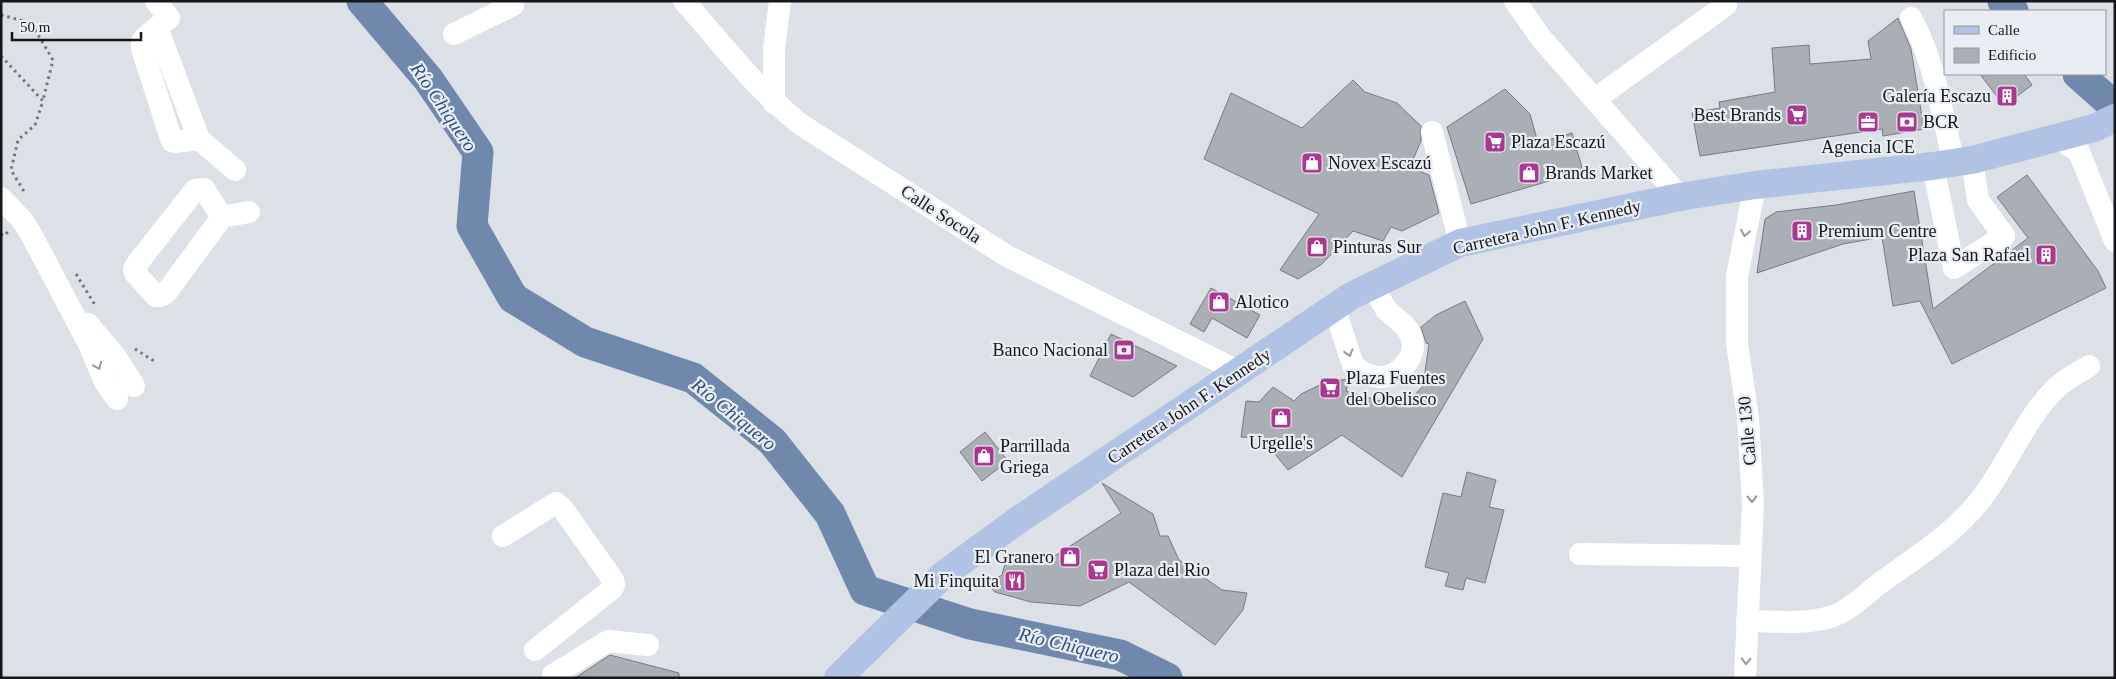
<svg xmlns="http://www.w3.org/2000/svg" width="2116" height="679" font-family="Georgia,serif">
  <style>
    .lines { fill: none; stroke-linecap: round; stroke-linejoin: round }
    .river { stroke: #7188ad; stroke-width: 31 }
    .building { fill: #aaafb6; stroke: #767b81 }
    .path { stroke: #717479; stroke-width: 3; stroke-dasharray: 2.5 4; stroke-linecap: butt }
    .minor { stroke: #fff; stroke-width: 22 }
    .major { stroke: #b0c3e5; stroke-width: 28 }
    .oneway { stroke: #969798 }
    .labels { text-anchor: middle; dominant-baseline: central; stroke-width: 4.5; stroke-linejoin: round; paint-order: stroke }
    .poi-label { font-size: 18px; fill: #16171a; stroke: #e9eef5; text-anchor: start }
    .street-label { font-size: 18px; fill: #16171a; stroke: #e9eef5 }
    .water-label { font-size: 19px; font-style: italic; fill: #2e4c7f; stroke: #e9eef5 }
  </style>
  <rect width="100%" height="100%" fill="#dce1e8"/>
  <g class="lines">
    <!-- river -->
    <g class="river">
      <path d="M 362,1 L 428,79 L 478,152 L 472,226 L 513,298 L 585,342 L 693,378 L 772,441 L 830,514 L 865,590 L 970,624 L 1120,655 L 1167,678"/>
      <path d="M 2003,1 L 2013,11"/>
      <path d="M 2078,74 L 2115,107"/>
    </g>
  </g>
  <!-- building -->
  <g class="building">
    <path d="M 1898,18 L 1911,49 L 1924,129 L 1883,136 L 1882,129 L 1700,156 L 1692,113 L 1720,108 L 1719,102 L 1775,92 L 1772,48 L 1809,45 L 1810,64 L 1871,59 L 1868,41 Z"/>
    <path d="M 1980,74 L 2024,74 L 2032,85 L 2004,106 Z"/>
    <path d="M 1353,80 L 1365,92 L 1397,103 L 1421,126 L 1421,141 L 1410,167 L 1429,175 L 1439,213 L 1402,231 L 1391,227 L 1383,241 L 1353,231 L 1322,264 L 1298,279 L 1280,270 L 1319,214 L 1204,159 L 1231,93 L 1302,128 Z"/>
    <path d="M 1505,89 L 1530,114 L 1538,143 L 1572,133 L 1583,171 L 1471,204 L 1447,127 Z"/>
    <path d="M 2027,175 L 2098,271 L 2106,288 L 1952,364 L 1920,301 L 1893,306 L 1882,237 L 1843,244 L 1757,273 L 1765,219 L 1776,212 L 1836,205 L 1914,191 L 1933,309 L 2028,238 L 1997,197 Z"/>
    <path d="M 1211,288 L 1260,315 L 1247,338 L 1212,318 L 1204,332 L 1190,324 Z"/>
    <path d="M 1465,301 L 1483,339 L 1402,477 L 1342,435 L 1288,470 L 1262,438 L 1241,437 L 1246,401 L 1259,402 L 1273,387 L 1294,401 L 1301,394 L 1326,382 L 1349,379 L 1346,391 L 1387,403 L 1406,404 L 1423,386 L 1429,344 L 1426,343 L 1421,327 L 1436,315 Z"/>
    <path d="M 1111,334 L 1177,366 L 1133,397 L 1090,376 Z"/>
    <path d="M 985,432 L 1008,461 L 982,481 L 960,452 Z"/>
    <path d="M 1467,472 L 1496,480 L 1489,507 L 1504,510 L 1485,583 L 1466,578 L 1463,590 L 1445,586 L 1449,573 L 1425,567 L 1443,493 L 1461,497 Z"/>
    <path d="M 1102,483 L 1153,514 L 1160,536 L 1168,536 L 1179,560 L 1222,590 L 1247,593 L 1243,610 L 1215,645 L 1129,582 L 1080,606 L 1031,602 L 995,592 L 987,584 L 1002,575 L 1006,560 L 1041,565 L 1121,513 Z"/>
    <path d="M 610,655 L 679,673 L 679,678 L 575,678 Z"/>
  </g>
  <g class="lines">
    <!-- path -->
    <g class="path">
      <path d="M 1,15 L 31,23 L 53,60 L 43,100"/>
      <path d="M 1,56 L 43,101 L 35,125 L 18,140 L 11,170 L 25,193"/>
      <path d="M 1,234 L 3,236 L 8,232"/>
      <path d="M 76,274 L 95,305"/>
      <path d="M 135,349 L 157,363"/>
    </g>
    <!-- minor -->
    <g class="minor">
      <path d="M 156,1 L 169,18 C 160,25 150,32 142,41 L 142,49 L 172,141 L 175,142 L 199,139 L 157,28"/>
      <path d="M 684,1 C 723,45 754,87 800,124 L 1007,256 L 1240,372"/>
      <path d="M 1515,1 L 1541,38 L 1680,197"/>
      <path d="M 1911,18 C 1935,61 1942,115 1954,163"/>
      <path d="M 454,34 L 513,5"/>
      <path d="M 1595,99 L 1726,5"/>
      <path d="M 774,103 L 774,49 L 780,1"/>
      <path d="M 1432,132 L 1460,243"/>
      <path d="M 2058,138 L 2079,152 L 2115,241"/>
      <path d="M 199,139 L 235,170"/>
      <path d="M 1933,166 L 1954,268 L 2004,236 L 1978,200 L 1972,160"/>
      <path d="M 1,198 L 22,220 L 31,234 L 89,344 L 105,382 L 117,399"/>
      <path d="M 222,217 L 204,189 L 195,190 L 136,265 L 134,269 L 135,273 L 156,296 L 160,296 L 166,293 L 222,217 L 249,212"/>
      <path d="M 1334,307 L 1353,365 C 1362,373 1375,380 1388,376 C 1405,370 1419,352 1410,334 C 1406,323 1393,318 1386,309 C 1381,302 1377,293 1373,285"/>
      <path d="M 88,324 L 115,356 L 134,386"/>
      <path d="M 503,536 L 556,503 L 563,509 L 613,580 L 614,585 L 612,589 L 535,650"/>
      <path d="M 1580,554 L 1749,556"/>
      <path d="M 1747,621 C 1773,621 1805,625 1830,617 C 1849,611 1865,595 1880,583 C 1915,558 1955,533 1981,499 C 2008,464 2024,420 2055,389 C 2064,380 2078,373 2089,366"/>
      <path d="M 553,675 L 608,641 L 648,645"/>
      <path d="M 1745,678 L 1753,504 L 1748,418 L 1737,343 L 1737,276 L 1755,185"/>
    </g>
    <!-- major -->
    <path class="major" d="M 838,678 L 943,575 L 1014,523 L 1351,296 L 1460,243 L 1680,197 L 1755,185 L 1933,166 L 1972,160 L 2094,128 L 2115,118"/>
  </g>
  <!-- one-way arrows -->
  <defs><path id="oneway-chevron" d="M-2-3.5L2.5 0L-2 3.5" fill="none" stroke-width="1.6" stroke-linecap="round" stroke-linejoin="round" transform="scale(1.25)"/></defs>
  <g class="oneway">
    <use href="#oneway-chevron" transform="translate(1745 233) rotate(101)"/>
    <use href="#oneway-chevron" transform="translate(1349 353) rotate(73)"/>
    <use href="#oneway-chevron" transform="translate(98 366) rotate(67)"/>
    <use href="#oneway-chevron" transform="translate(1752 499) rotate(89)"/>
    <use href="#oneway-chevron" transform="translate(1746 661) rotate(93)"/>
  </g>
  <!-- icons -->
  <defs>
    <g id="building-square" transform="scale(1.125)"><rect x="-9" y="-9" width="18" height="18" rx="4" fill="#aa3790" stroke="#e9eef5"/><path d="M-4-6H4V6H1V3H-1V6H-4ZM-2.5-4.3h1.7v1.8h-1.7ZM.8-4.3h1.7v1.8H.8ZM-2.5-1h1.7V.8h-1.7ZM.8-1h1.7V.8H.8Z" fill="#fff"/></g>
    <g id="supermarket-square" transform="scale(1.125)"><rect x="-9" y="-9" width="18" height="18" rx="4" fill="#aa3790" stroke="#e9eef5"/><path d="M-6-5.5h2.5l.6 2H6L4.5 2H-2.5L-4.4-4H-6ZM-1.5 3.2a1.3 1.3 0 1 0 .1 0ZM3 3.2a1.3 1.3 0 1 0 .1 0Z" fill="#fff"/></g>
    <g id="office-square" transform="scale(1.125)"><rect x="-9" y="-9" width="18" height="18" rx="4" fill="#aa3790" stroke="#e9eef5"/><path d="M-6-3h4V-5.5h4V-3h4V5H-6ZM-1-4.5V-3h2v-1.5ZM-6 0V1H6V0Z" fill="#fff"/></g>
    <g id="bank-square" transform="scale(1.125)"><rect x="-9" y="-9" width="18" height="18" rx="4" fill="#aa3790" stroke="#e9eef5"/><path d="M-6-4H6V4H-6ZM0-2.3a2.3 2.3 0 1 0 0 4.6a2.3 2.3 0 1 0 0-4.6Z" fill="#fff"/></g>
    <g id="shop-square" transform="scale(1.125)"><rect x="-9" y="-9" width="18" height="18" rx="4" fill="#aa3790" stroke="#e9eef5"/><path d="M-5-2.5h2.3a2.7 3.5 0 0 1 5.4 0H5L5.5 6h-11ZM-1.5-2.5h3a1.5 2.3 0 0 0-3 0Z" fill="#fff"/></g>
    <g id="restaurant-square" transform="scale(1.125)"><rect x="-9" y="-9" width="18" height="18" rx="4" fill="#aa3790" stroke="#e9eef5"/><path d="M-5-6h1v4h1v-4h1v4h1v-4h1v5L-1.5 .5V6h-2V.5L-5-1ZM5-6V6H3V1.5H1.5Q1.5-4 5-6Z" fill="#fff"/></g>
  </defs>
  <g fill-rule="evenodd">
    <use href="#building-square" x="2007" y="96"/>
    <use href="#supermarket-square" x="1797" y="115"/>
    <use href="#office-square" x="1868" y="122"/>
    <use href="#bank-square" x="1907" y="122"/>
    <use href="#supermarket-square" x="1495" y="142"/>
    <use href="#shop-square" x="1312" y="163"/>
    <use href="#shop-square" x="1529" y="173"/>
    <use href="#building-square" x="1802" y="231"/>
    <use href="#shop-square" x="1317" y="247"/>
    <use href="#building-square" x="2046" y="255"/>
    <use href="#shop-square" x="1219" y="302"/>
    <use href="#bank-square" x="1124" y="350"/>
    <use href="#supermarket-square" x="1330" y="388"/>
    <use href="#shop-square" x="1281" y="418"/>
    <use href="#shop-square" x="984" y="456"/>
    <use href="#shop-square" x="1070" y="557"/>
    <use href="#supermarket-square" x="1098" y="570"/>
    <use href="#restaurant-square" x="1015" y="581"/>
  </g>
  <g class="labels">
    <!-- poi labels -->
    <g class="poi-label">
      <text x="1991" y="96" text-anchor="end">Galería Escazu</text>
      <text x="1781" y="115" text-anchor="end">Best Brands</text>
      <text x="1923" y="122">BCR</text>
      <text x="1511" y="142">Plaza Escazú</text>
      <text x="1868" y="147" text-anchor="middle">Agencia ICE</text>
      <text x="1328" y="163">Novex Escazú</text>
      <text x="1545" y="173">Brands Market</text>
      <text x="1818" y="231">Premium Centre</text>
      <text x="1333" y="247">Pinturas Sur</text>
      <text x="2030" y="255" text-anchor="end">Plaza San Rafael</text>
      <text x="1235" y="302">Alotico</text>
      <text x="1108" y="350" text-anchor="end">Banco Nacional</text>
      <text x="1346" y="378">Plaza Fuentes<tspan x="1346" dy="21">del Obelisco</tspan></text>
      <text x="1281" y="443" text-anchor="middle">Urgelle's</text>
      <text x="1000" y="446">Parrillada<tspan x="1000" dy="21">Griega</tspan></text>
      <text x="1054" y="557" text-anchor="end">El Granero</text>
      <text x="1114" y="570">Plaza del Rio</text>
      <text x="999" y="581" text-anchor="end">Mi Finquita</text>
    </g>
    <!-- street labels -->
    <g class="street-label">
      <text transform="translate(941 214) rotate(33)">Calle Socola</text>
      <text transform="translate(1547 227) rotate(-13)">Carretera John F. Kennedy</text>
      <text transform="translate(1189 406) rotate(-34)">Carretera John F. Kennedy</text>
      <text transform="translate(1747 431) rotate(-95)">Calle 130</text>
    </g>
    <!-- water labels -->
    <g class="water-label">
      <text transform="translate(444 107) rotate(56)">Río Chiquero</text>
      <text transform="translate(734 414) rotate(39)">Río Chiquero</text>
      <text transform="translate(1069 645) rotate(13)">Río Chiquero</text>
    </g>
  </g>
  <!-- border -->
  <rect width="2116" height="679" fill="none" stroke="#16171a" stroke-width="5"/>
  <!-- legend -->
  <rect x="1944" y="10" width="162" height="65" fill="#e9eef5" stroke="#95989d"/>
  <rect x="1954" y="26" width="25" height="8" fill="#b0c3e5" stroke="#95989d"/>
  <text x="1988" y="35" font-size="15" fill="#16171a">Calle</text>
  <rect x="1954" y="48" width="25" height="15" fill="#aaafb6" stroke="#95989d"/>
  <text x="1988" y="60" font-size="15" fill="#16171a">Edificio</text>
  <!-- scale -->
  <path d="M12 32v8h129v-8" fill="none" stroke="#16171a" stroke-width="2.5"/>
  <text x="20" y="32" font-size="15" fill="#16171a" stroke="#e9eef5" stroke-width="4" paint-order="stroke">50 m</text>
</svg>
